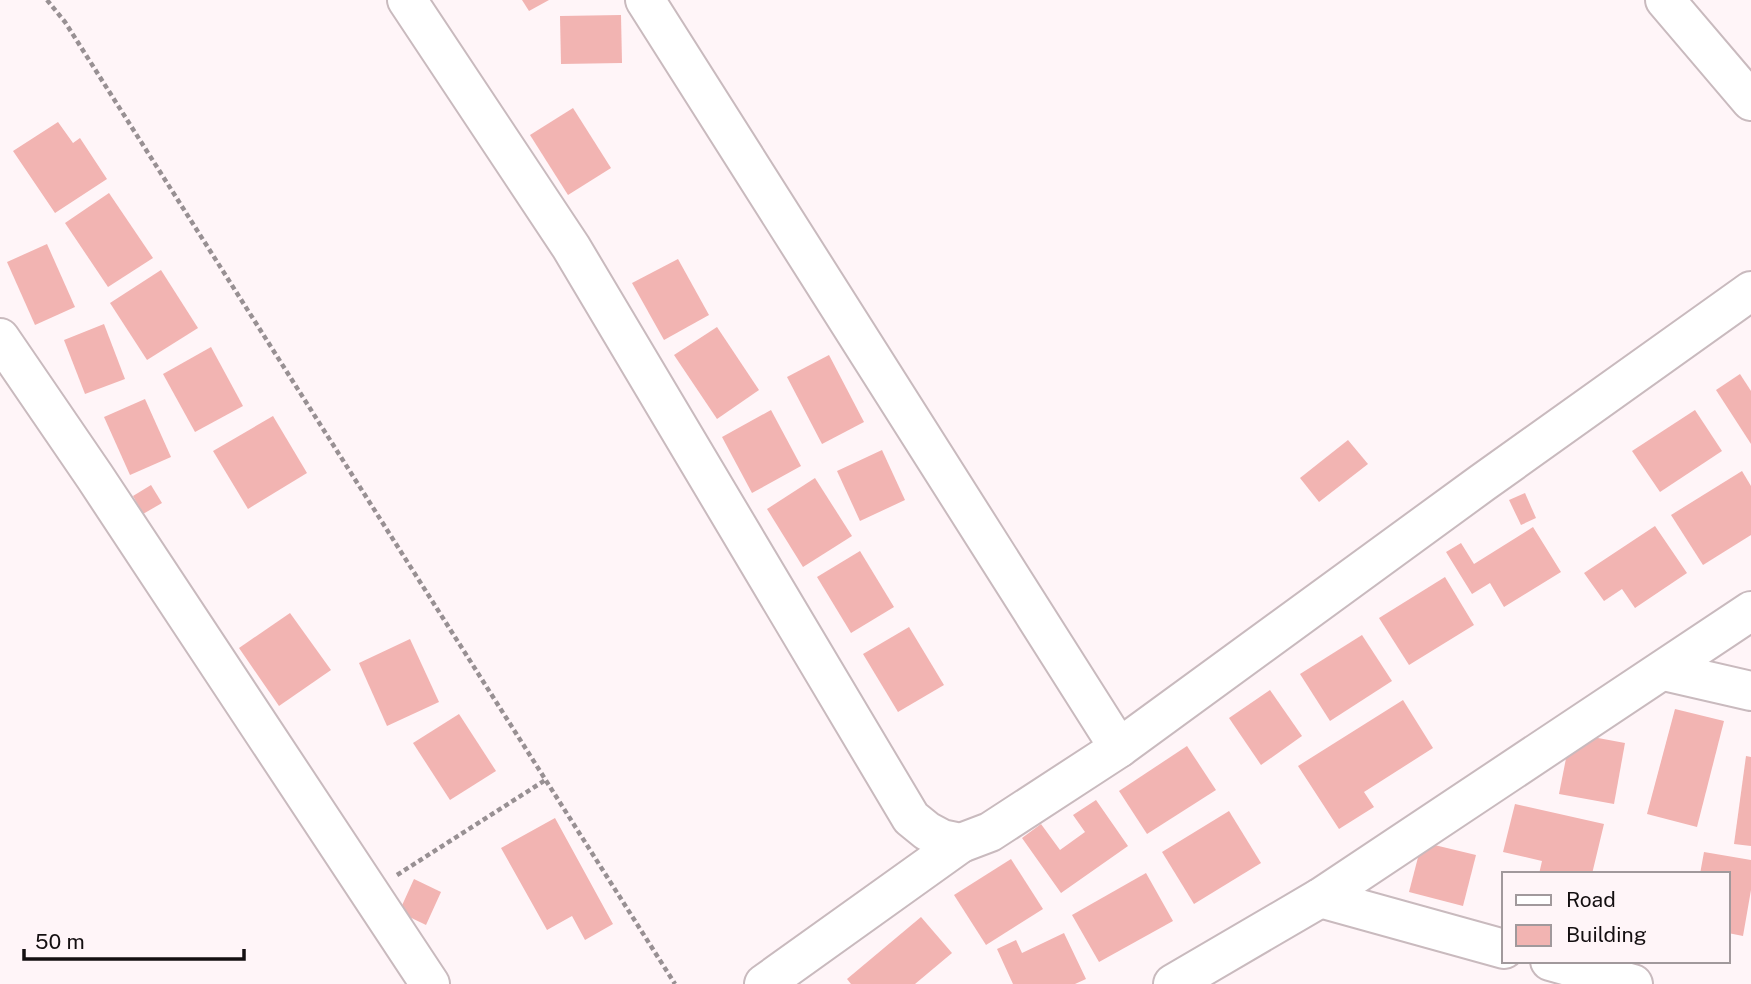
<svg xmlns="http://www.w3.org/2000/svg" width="1751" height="984" font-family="'Public Sans',sans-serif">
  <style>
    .building { fill: #f2b4b2 }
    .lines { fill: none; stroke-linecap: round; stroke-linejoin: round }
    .minor-casing { stroke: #c9babe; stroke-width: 42 }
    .path { stroke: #989093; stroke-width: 4.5; stroke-dasharray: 5 3.5; stroke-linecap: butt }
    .minor { stroke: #fff; stroke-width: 38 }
  </style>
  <rect width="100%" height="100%" fill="#fff5f8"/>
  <!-- building -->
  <g class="building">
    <path d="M 522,0 L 549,0 L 529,11 Z"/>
    <path d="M 621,15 L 622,63 L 561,64 L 560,16 Z"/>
    <path d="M 573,108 L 611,168 L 568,195 L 530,135 Z"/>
    <path d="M 58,122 L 73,143 L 80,138 L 107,179 L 55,213 L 13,151 Z"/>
    <path d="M 109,193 L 153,258 L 108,287 L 65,223 Z"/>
    <path d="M 47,244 L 75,307 L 35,325 L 7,262 Z"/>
    <path d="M 678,259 L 709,315 L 664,340 L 632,283 Z"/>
    <path d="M 161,270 L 198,328 L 147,360 L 110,303 Z"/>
    <path d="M 104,324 L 125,379 L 85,394 L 64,340 Z"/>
    <path d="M 717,327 L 759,390 L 717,419 L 674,355 Z"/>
    <path d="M 211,347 L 243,406 L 195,432 L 163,374 Z"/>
    <path d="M 829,355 L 864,422 L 822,444 L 787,377 Z"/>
    <path d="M 1740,374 L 1751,391 L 1751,444 L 1716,390 Z"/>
    <path d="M 145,399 L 171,457 L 130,475 L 104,417 Z"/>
    <path d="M 771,410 L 801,466 L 752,493 L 722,437 Z"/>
    <path d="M 1695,410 L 1722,451 L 1660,492 L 1632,451 Z"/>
    <path d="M 273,416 L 307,473 L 248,509 L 213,451 Z"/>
    <path d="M 1348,440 L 1368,464 L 1319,502 L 1300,478 Z"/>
    <path d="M 882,450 L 905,500 L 860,521 L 837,471 Z"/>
    <path d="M 1742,471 L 1751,486 L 1751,535 L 1703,565 L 1671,515 Z"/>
    <path d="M 815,478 L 852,536 L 803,567 L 767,509 Z"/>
    <path d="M 151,485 L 162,503 L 143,514 L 133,496 Z"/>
    <path d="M 1525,493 L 1536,518 L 1521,525 L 1509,500 Z"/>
    <path d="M 1655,526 L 1687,573 L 1635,608 L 1622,589 L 1604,601 L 1584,573 Z"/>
    <path d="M 1533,527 L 1561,572 L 1504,607 L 1490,583 L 1472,594 L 1446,552 L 1461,543 L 1474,564 Z"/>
    <path d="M 860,551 L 894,607 L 851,633 L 817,577 Z"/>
    <path d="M 1445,577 L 1474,625 L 1409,665 L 1379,618 Z"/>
    <path d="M 290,613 L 331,670 L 279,706 L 239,648 Z"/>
    <path d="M 909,627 L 944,685 L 898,712 L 863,654 Z"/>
    <path d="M 1362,635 L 1392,681 L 1330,721 L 1300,674 Z"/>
    <path d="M 410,639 L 439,702 L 387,726 L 359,663 Z"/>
    <path d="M 1270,690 L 1302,736 L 1261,765 L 1229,718 Z"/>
    <path d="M 1403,700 L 1433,748 L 1364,792 L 1374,807 L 1339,829 L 1298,766 Z"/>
    <path d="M 1675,709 L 1724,721 L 1697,827 L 1647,814 Z"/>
    <path d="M 459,714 L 496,771 L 450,800 L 413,743 Z"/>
    <path d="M 1571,733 L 1625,743 L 1614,804 L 1559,794 Z"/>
    <path d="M 1187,746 L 1216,790 L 1147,834 L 1119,791 Z"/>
    <path d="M 1746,756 L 1751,757 L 1751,846 L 1734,844 Z"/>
    <path d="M 1096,800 L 1128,846 L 1061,893 L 1022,838 L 1041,824 L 1060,850 L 1085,832 L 1073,815 Z"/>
    <path d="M 1515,804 L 1604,824 L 1592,874 L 1539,874 L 1542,861 L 1503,852 Z"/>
    <path d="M 1229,811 L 1261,863 L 1194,904 L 1162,852 Z"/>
    <path d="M 555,818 L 613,924 L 585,940 L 572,916 L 547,930 L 501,848 Z"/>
    <path d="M 1422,842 L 1476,855 L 1463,906 L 1409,892 Z"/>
    <path d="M 1704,852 L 1751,860 L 1751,890 L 1743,936 L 1728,933 L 1728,874 L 1700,874 Z"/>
    <path d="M 1011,859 L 1043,909 L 986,945 L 954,895 Z"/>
    <path d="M 1146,873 L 1173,921 L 1099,962 L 1072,915 Z"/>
    <path d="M 414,879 L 441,892 L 426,925 L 399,912 Z"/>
    <path d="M 921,917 L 952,953 L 915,984 L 851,984 L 847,979 Z"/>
    <path d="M 1064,933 L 1086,979 L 1075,984 L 1013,984 L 997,949 L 1016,940 L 1022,953 Z"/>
  </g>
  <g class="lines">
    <!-- minor casing -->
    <g class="minor-casing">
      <g id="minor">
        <path d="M 407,0 L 571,247 L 911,818 L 927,831 L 942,839 L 961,843 L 990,832 L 1119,748 L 1482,483 L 1751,291"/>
        <path d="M 645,0 L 1119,748"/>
        <path d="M 1665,0 L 1751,101"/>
        <path d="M 0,338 L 95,477 L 430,984"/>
        <path d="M 1664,671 L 1751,691"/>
        <path d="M 1320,898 L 1504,949"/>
        <path d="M 1550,961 L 1633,984"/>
        <path d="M 764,984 L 961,843"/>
        <path d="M 1173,984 L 1320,898 L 1751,611"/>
      </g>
    </g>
    <!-- path -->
    <g class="path">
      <path d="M 47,0 L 65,22 L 675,984"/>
      <path d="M 397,875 L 547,779"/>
    </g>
    <!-- minor -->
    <use href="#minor" class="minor"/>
  </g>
  <!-- legend -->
  <rect x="1502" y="872" width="228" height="91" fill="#fff5f8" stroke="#a1999c" stroke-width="2"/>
  <rect x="1516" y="895" width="35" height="10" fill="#ffffff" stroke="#a1999c" stroke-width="2"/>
  <text x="1566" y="907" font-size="21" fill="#140f11">Road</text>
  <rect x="1516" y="925" width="35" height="21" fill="#f2b4b2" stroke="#a1999c" stroke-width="2"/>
  <text x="1566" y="942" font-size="21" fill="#140f11">Building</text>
  <!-- scale -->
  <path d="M24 949v10h220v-10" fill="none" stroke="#140f11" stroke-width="3.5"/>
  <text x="35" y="949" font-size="21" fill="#140f11" stroke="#fff5f8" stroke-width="5" paint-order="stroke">50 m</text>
</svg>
